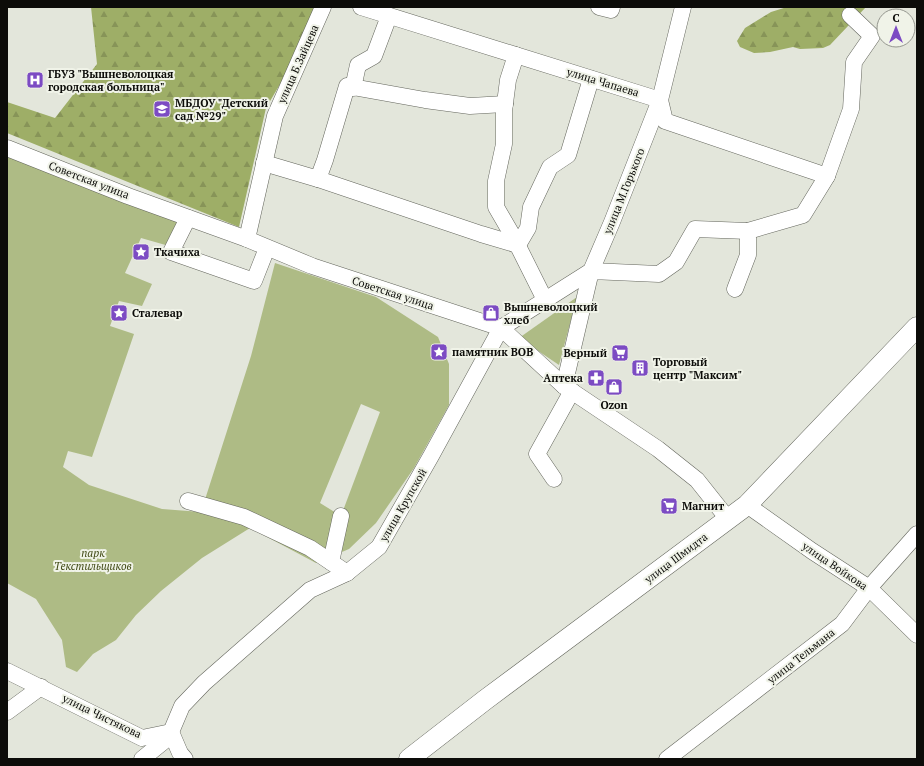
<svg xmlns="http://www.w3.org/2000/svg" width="924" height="766" font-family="'PT Serif',serif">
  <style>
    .green { fill: #aebb85; fill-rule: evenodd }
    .forest { fill: url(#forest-firs) }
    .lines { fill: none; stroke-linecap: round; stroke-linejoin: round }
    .minor-casing { stroke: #64665d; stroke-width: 17 }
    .major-casing { stroke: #64665d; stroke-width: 21 }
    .minor { stroke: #fff; stroke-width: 16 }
    .major { stroke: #fff; stroke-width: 20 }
    .labels { text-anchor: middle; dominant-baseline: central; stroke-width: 4; stroke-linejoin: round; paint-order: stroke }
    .street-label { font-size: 11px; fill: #0c0c09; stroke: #f0f3e8 }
    .poi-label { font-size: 11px; font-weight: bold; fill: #0c0c09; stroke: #f0f3e8; text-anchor: start }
    .park-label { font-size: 11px; font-style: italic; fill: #404a15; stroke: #f0f3e8 }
  </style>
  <defs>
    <pattern id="forest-firs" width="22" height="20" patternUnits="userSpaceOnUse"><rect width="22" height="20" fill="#9eae67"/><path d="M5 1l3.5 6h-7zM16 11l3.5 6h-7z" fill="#879458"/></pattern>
  </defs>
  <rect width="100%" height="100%" fill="#e3e6db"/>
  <!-- green -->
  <g class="green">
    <path d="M 7,155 L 178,221 L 169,246 L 141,238 L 125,273 L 152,284 L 142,306 L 119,301 L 110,326 L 134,334 L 92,457 L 68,451 L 63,467 L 89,485 L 162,509 L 201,512 L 251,356 L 275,263 L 376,297 L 438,337 L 449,364 L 449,405 L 414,468 L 376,523 L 349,549 L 316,563 L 250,528 L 202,558 L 161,591 L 136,615 L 116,640 L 93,654 L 77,672 L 66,667 L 62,640 L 36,599 L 7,583 ZM 361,404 L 380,412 L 341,516 L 320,503 Z"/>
    <path d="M 577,297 L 559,365 L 519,338 Z"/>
  </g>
  <!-- forest -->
  <g class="forest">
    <path d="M 91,7 L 315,7 L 286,74 L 266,108 L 239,227 L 7,133 L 7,102 L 55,118 L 97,64 Z"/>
    <path d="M 787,7 L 866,7 L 830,45 L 823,48 L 800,49 L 793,47 L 770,52 L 754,53 L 740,47 L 737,41 L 745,28 L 771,12 Z"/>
  </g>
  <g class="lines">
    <!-- minor casing -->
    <g class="minor-casing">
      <g id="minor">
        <path d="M 361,7 L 660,100 L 665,121 L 827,176"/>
        <path d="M 599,7 L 611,10 L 612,7"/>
        <path d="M 516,55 L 508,80 L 504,111 L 504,144 L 496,181 L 496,207 L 514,238 L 545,300"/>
        <path d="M 353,88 L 358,65 L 374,56 L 389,16"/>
        <path d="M 7,148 L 128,196 L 247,239 L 312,266 L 501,328 L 564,386 L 658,449 L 697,480 L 728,519"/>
        <path d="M 264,163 L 318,179 L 325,160 L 347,86 L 425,100 L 470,106 L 505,104"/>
        <path d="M 318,179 L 481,234 L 518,245 L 528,228 L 531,207 L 550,167 L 568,155 L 591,79"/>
        <path d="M 188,218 L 171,252 L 254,281 L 267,248"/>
        <path d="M 247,239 L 275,116 L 323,7"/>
        <path d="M 735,289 L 748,255 L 748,231 L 803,215 L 827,176 L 851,109 L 854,62 L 872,36 L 850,15"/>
        <path d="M 564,386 L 591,271 L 659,274 L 676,262 L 695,229 L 748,231"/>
        <path d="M 554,479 L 537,454 L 572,391"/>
        <path d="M 188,501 L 244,517 L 310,548 L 347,573"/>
        <path d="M 747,505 L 812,551 L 869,588 L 917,635"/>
        <path d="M 331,562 L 341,516"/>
        <path d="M 7,671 L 142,738 L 171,732"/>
        <path d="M 7,712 L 41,687"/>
        <path d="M 171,732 L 180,753 L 185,759"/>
        <path d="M 142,759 L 163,742 L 171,732 L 182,706 L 204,683 L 310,590 L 347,573 L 379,547 L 431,456 L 501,328 L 591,271 L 612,222 L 660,100 L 683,7"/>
        <path d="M 667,759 L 842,624 L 869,588 L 917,534"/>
      </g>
    </g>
    <!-- major casing -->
    <g class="major-casing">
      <path id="major" d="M 409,759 L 485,700 L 747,505 L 917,327"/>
    </g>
    <!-- minor -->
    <use href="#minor" class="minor"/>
    <!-- major -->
    <use href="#major" class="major"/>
  </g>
  <!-- icons -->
  <defs>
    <g id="hospital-square" transform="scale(0.9)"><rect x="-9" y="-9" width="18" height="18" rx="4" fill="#7c4bc3" stroke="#f0f3e8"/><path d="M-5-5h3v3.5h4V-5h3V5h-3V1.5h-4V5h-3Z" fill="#fff"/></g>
    <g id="school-square" transform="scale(0.9)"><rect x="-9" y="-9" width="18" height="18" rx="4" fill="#7c4bc3" stroke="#f0f3e8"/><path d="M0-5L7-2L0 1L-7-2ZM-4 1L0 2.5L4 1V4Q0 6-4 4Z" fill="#fff"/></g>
    <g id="sight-square" transform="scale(0.9)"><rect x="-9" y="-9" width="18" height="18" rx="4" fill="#7c4bc3" stroke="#f0f3e8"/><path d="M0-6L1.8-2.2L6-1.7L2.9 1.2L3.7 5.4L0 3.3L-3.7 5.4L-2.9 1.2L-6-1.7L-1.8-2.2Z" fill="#fff"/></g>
    <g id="shop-square" transform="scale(0.9)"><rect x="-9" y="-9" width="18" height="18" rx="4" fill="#7c4bc3" stroke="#f0f3e8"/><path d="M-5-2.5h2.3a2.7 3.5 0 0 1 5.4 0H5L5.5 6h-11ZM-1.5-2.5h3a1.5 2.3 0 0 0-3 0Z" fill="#fff"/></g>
    <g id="supermarket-square" transform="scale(0.9)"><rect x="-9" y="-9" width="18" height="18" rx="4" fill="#7c4bc3" stroke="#f0f3e8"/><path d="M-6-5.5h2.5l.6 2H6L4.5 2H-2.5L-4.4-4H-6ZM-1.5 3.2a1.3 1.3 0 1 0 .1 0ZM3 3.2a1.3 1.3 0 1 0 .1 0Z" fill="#fff"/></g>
    <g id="building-square" transform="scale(0.9)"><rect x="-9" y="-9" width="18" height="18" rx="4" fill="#7c4bc3" stroke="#f0f3e8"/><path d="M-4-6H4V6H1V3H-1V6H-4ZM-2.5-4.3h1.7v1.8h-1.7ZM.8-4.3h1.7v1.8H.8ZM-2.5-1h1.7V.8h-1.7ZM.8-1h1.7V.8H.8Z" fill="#fff"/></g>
    <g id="pharmacy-square" transform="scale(0.9)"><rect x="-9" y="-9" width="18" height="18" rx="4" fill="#7c4bc3" stroke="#f0f3e8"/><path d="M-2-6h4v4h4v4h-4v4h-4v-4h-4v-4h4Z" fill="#fff"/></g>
  </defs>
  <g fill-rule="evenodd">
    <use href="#hospital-square" x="35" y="80"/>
    <use href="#school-square" x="162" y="109"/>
    <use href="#sight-square" x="141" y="252"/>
    <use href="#sight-square" x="119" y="313"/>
    <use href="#shop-square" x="491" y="313"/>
    <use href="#sight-square" x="439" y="352"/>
    <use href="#supermarket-square" x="620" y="353"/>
    <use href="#building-square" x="640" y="368"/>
    <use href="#pharmacy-square" x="596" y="378"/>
    <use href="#shop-square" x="614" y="387"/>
    <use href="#supermarket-square" x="669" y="506"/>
  </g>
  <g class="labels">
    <!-- street labels -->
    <g class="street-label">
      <text transform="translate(298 64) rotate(-66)">улица Б.Зайцева</text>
      <text transform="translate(603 82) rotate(17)">улица Чапаева</text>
      <text transform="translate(89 180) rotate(21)">Советская улица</text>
      <text transform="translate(624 191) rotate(-68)">улица М.Горького</text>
      <text transform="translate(393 293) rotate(18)">Советская улица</text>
      <text transform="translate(403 505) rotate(-60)">улица Крупской</text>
      <text transform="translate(676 558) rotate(-37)">улица Шмидта</text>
      <text transform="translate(835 566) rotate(34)">улица Войкова</text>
      <text transform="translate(801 656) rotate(-38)">улица Тельмана</text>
      <text transform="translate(102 716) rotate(26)">улица Чистякова</text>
    </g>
    <!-- poi labels -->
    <g class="poi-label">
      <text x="48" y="74">ГБУЗ "Вышневолоцкая<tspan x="48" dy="13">городская больница"</tspan></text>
      <text x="175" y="103">МБДОУ "Детский<tspan x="175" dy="13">сад №29"</tspan></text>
      <text x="154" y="252">Ткачиха</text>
      <text x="504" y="307">Вышневолоцкий<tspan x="504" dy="13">хлеб</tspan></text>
      <text x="132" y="313">Сталевар</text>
      <text x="452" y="352">памятник ВОВ</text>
      <text x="607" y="353" text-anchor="end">Верный</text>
      <text x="653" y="362">Торговый<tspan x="653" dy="13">центр "Максим"</tspan></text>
      <text x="583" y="378" text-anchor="end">Аптека</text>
      <text x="614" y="405" text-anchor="middle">Ozon</text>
      <text x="682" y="506">Магнит</text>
    </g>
    <!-- park labels -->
    <g class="park-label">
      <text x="93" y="553">парк<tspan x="93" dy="13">Текстильщиков</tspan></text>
    </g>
  </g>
  <!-- border -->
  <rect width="924" height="766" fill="none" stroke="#0c0c09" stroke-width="16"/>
  <!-- north arrow -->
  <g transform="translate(896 28)"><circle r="19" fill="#f0f3e8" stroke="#95978f"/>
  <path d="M0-3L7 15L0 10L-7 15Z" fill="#7c4bc3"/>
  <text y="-6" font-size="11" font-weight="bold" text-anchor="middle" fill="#0c0c09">С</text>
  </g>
</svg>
